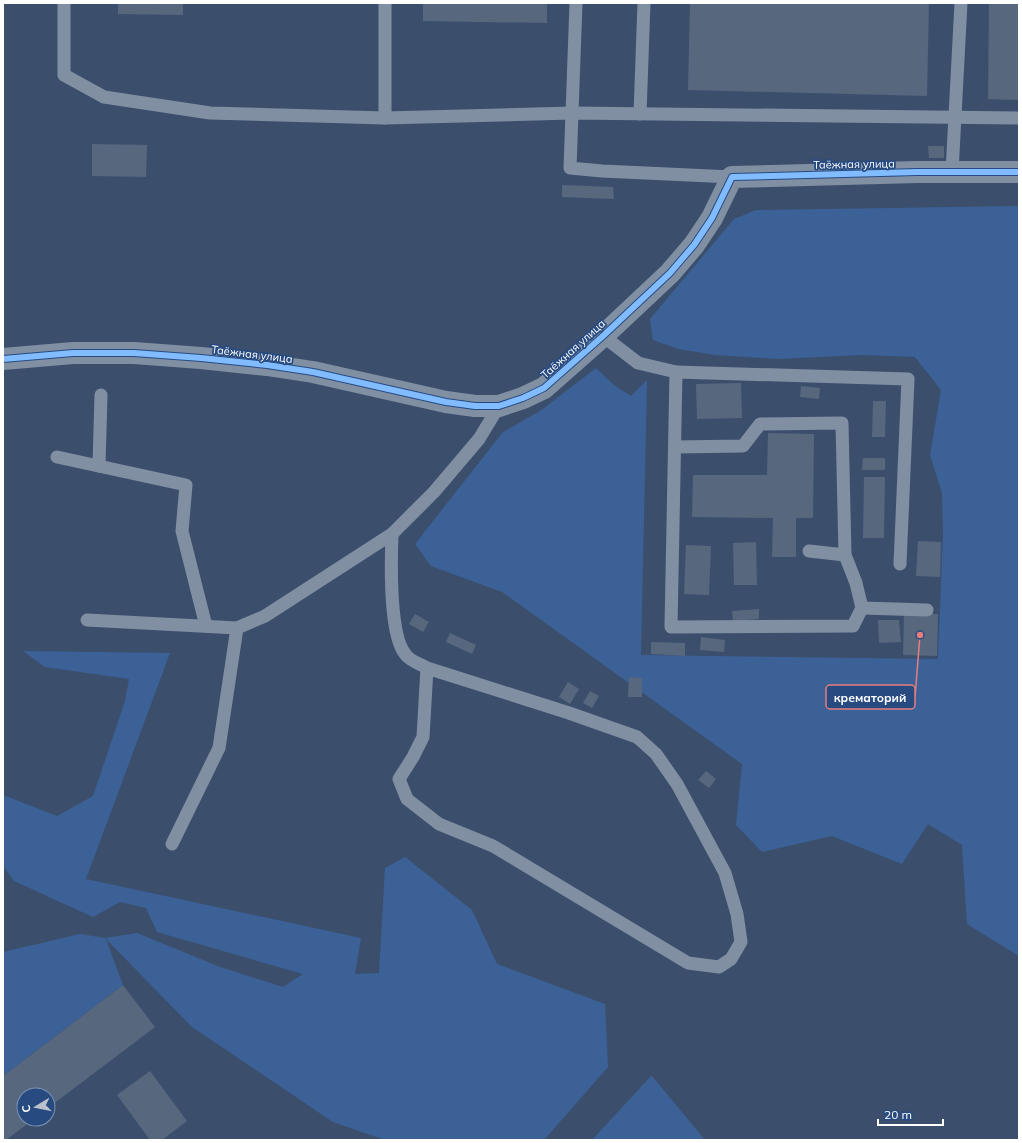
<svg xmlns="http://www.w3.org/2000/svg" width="1022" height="1143" font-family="Mulish,sans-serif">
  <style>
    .green { fill: #3b6197 }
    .building { fill: #56677e }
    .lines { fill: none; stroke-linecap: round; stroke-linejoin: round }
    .lane { stroke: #818fa3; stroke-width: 13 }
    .street { stroke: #818fa3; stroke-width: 22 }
    .cycleway-casing { stroke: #274b81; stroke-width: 8 }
    .cycleway { stroke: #80bcff; stroke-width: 6 }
    .labels { text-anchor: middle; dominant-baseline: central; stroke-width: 3.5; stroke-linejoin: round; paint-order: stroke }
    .street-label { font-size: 11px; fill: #fff; stroke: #274b81 }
    .leader { fill: none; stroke: #e67e7e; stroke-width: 1.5 }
    .callout-dot { fill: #e67e7e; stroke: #274b81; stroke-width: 1.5 }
    .callout { fill: #274b81; stroke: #e67e7e; stroke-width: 1.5 }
    .callout-label { font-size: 12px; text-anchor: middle; font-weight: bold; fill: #fff }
  </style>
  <rect width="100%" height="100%" fill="#3b4f6d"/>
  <!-- green -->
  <g class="green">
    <path d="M 1019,206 L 1019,956 L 967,924 L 962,845 L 928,824 L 902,864 L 832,836 L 762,852 L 736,825 L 742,764 L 502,592 L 431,566 L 415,544 L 503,432 L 540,411 L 596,368 L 615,386 L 631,396 L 647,380 L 641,655 L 938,659 L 943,534 L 942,493 L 930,455 L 941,390 L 915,357 L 862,355 L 777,359 L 715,355 L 679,349 L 653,340 L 650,319 L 734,219 L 756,210 Z"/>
    <path d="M 23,651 L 170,653 L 86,879 L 361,938 L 355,974 L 379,973 L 385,868 L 405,857 L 472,910 L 497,964 L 605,1004 L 608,1067 L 544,1140 L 385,1140 L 333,1122 L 192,1027 L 106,939 L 123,985 L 3,1076 L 3,952 L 80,934 L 105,938 L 137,933 L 220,967 L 283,987 L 303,974 L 157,932 L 146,908 L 120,902 L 93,917 L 14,881 L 3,866 L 3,795 L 57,816 L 93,796 L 125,701 L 129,679 L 45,667 Z"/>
    <path d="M 652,1076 L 705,1140 L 592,1140 L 651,1076 Z"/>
  </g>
  <!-- building -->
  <g class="building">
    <path d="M 118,3 L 183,3 L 183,15 L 118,14 Z"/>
    <path d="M 423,3 L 547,3 L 547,23 L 423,21 Z"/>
    <path d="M 690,3 L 929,3 L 927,96 L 688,90 Z"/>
    <path d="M 989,3 L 1019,3 L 1019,100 L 988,99 Z"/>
    <path d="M 92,144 L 147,145 L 146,177 L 92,176 Z"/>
    <path d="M 928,146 L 944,146 L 944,158 L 929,158 Z"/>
    <path d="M 562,185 L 613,187 L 614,199 L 562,197 Z"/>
    <path d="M 741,383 L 742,418 L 697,419 L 696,384 Z"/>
    <path d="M 801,386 L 820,388 L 819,399 L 800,397 Z"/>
    <path d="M 873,401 L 886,401 L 885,437 L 872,437 Z"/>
    <path d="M 768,433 L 814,434 L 813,518 L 796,518 L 796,557 L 772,557 L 773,518 L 692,517 L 693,475 L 767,475 Z"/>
    <path d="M 863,458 L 885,458 L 885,470 L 862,470 Z"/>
    <path d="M 864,477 L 885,477 L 884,538 L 863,538 Z"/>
    <path d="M 918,541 L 941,542 L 940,577 L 916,576 Z"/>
    <path d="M 756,542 L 757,585 L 734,585 L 733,543 Z"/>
    <path d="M 686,545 L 711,546 L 709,595 L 684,594 Z"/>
    <path d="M 759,609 L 759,619 L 733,621 L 732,611 Z"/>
    <path d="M 904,613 L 938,614 L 937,656 L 903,655 Z"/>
    <path d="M 415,614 L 429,622 L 423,632 L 409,624 Z"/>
    <path d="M 878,620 L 899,620 L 901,642 L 879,643 Z"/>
    <path d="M 450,633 L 476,645 L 472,654 L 446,642 Z"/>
    <path d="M 701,637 L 725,640 L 724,652 L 700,650 Z"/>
    <path d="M 651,642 L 685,643 L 685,656 L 651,654 Z"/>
    <path d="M 629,677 L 642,678 L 642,697 L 628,697 Z"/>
    <path d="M 568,682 L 579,689 L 570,704 L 559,697 Z"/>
    <path d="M 590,691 L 599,696 L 592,708 L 583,703 Z"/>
    <path d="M 706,771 L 716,779 L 709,788 L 698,780 Z"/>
    <path d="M 123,985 L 155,1027 L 48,1108 L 48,1095 L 24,1095 L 24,1119 L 34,1119 L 6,1140 L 3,1140 L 3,1076 Z"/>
    <path d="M 150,1071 L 187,1121 L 162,1140 L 150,1140 L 117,1095 Z"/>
  </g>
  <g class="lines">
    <!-- lane -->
    <g class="lane">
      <path d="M 64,3 L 64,75 L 104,97 L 210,113 L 385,118 L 572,113 L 1019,118"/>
      <path d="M 576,3 L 570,168 L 602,171 L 732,177"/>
      <path d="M 640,114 L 644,3"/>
      <path d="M 385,118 L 385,3"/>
      <path d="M 952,172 L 961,3"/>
      <path d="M 603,336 L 638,363 L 676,372 L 671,627 L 853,626 L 862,608 L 856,583 L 845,555 L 842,423 L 760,424 L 743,446 L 675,447"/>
      <path d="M 676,372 L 908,379 L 900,564"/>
      <path d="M 57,457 L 186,485 L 182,531 L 206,626"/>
      <path d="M 99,466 L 101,395"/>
      <path d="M 392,534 C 391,560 389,637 406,655 C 410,661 421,664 427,668 L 569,713 L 637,737 L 656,754 L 677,784 L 725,873 L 737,914 L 741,942 L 731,959 L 719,967 L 688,963 L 493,846 L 439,824 L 407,799 L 399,779 L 413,757 L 423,737 L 427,668"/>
      <path d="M 809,551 L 845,555"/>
      <path d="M 862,608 L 927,610"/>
      <path d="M 87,620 L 237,628 L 265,616 L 392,534 L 434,492 L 479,439 L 499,406"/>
      <path d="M 172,844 L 219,748 L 237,628"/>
    </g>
    <!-- street -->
    <path class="street" d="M 3,359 L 73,353 L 134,353 L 201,358 L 267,365 L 313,372 L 446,402 L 475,406 L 499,406 L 523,398 L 544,388 L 603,336 L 670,273 L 694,245 L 712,218 L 732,177 L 917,172 L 1019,172"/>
    <!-- cycleway casing -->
    <g class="cycleway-casing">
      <path id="cycleway" d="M 3,359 L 73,353 L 134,353 L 201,358 L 267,365 L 313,372 L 446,402 L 475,406 L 499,406 L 523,398 L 544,388 L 603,336 L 670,273 L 694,245 L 712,218 L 732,177 L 917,172 L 1019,172"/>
    </g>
    <!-- cycleway -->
    <use href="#cycleway" class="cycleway"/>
  </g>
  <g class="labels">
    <!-- street labels -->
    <g class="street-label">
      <text transform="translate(854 164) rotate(-1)">Таёжная улица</text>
      <text transform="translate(573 349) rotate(-42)">Таёжная улица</text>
      <text transform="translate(252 354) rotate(7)">Таёжная улица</text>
    </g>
  </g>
  <!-- callouts -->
  <path class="leader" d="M920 635L915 697"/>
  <circle class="callout-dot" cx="920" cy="635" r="4"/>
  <rect class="callout" x="826" y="685" width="89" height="24" rx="4"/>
  <g class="callout-label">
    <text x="870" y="702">крематорий</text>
  </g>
  <!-- border -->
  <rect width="1022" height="1143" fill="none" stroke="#ffffff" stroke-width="8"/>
  <!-- north arrow -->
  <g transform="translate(36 1107) rotate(260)"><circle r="19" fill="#274b81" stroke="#7d93b3"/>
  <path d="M0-3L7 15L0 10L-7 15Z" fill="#bac1cc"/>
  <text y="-6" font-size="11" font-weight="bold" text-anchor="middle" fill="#ffffff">С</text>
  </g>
  <!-- scale -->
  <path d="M878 1119v6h65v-6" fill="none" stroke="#ffffff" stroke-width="2"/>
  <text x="884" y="1119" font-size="12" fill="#ffffff" stroke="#274b81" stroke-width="3" paint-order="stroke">20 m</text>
</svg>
